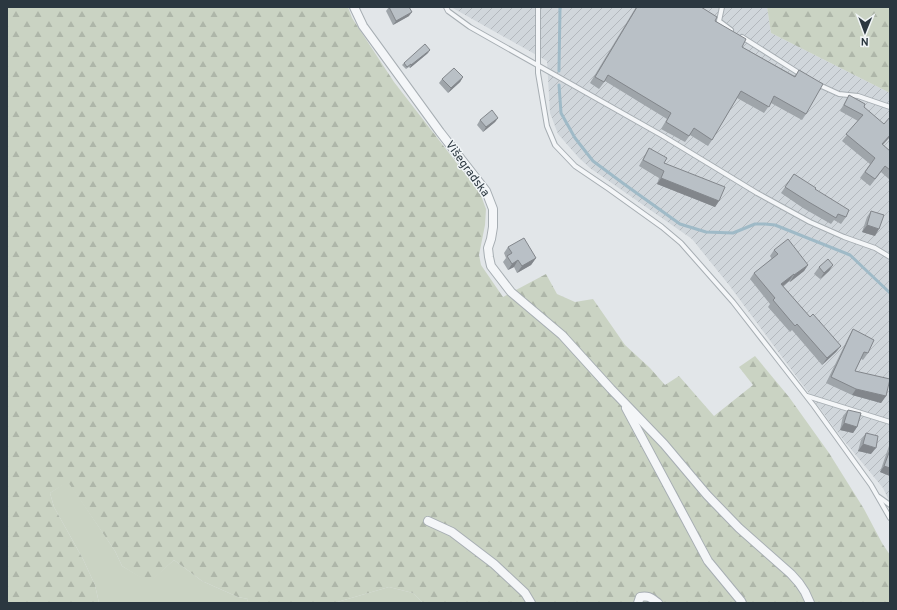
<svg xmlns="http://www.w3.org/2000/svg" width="897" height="610" font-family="Overpass,sans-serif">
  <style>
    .industrial { fill: url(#industrial-furrows) }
    .green { fill: #cad3c3 }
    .forest { fill: url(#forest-firs) }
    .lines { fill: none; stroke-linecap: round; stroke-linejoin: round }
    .stream { stroke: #9fbac7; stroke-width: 3 }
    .lane-casing { stroke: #a7aeb3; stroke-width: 6 }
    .street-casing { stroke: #a7aeb3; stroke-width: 10 }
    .lane { stroke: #f4f6f8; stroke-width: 4 }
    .street { stroke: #f4f6f8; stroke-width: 8 }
    .wall { fill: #9fa5aa }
    .shaded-wall { fill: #82868b }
    .building { fill: #b9c0c6; stroke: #82868b }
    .labels { text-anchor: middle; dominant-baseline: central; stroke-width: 3; stroke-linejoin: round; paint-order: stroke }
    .street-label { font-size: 12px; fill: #2b3740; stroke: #f1f5f7 }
  </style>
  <defs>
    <pattern id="industrial-furrows" width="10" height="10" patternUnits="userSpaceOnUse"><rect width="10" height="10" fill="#d0d6db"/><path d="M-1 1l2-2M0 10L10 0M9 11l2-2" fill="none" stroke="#b3b8bd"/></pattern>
    <pattern id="forest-firs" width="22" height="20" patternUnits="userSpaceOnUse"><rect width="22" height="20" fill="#cad3c3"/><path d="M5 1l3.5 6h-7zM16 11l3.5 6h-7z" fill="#aeb6a9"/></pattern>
  </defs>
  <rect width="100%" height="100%" fill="#e2e6e9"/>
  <!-- industrial -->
  <path class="industrial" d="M 451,7 L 767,7 L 771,33 L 890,93 L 890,503 L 883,488 L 841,437 L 729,285 L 692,239 L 590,168 L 579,158 L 558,134 L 550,113 L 547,61 Z"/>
  <!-- green -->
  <g class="green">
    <path d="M 68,481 L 115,551 L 122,566 L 149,582 L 174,560 L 202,581 L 238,597 L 248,599 L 247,603 L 99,603 L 95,585 L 83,559 L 54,507 L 50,493 Z"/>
    <path d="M 389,587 L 413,593 L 423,603 L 334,603 Z"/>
  </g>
  <!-- forest -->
  <g class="forest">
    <path d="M 7,7 L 348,7 L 352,18 L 394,82 L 480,193 L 486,209 L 485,225 L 479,255 L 481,265 L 503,297 L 546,274 L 557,294 L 575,302 L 593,299 L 625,345 L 650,368 L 665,385 L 679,376 L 714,416 L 753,385 L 739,367 L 755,356 L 789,397 L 829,453 L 864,509 L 882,543 L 890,555 L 890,603 L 423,603 L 413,593 L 389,587 L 334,603 L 247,603 L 248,599 L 238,597 L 202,581 L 174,560 L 149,583 L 122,566 L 115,551 L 68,482 L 50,493 L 54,507 L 83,559 L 95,585 L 99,603 L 7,603 Z"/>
    <path d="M 767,7 L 890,7 L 890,93 L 771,33 Z"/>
  </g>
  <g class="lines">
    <!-- stream -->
    <g class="stream">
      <path d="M 559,71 L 560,7"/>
      <path d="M 559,85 L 561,113 L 575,138 L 593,161 L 624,184 L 680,224 L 706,232 L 733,233 L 755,224 L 765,224 L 775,225 L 850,255 L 890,293"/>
    </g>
    <!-- lane casing -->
    <g class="lane-casing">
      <g id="lane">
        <path d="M 446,7 L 448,11 L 470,27 L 663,136 L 757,193 L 810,222 L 844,237 L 875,248 L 890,257"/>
        <path d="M 538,7 L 538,73 L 547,126 L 555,145 L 575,166 L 609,189 L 662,227 L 681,243 L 733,302 L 814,406 L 871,485 L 890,518"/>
        <path d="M 722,7 L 719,21 L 731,30"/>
        <path d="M 742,37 L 802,75"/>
        <path d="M 817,84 L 839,94 L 858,96 L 890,107"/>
        <path d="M 807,396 L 890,422"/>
        <path d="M 879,497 L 890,505"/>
      </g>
    </g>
    <!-- street casing -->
    <g class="street-casing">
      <g id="street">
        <path d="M 354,7 L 363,26 L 440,132 L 486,191 L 493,209 L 493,227 L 491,239 L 488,248 L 489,257 L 491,266 L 511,292 L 562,335 L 611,389 L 664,444 L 707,495 L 739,528 L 791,574 L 799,583 L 805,592 L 810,603"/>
        <path d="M 626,408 L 708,561 L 741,601 L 742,603"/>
        <path d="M 428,521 L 452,532 L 494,564 L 525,593 L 531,603"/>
        <path d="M 638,603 L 640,597 C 648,595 651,598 658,603"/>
      </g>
    </g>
    <!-- lane -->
    <use href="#lane" class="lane"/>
    <!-- street -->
    <use href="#street" class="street"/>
  </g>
  <!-- wall -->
  <g class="wall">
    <path d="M 389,7 L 409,16 L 393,25 L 386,11 Z"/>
    <path d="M 636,7 L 701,7 L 742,47 L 795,76 L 799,70 L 806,114 L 802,120 L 771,103 L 764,113 L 737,98 L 712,140 L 708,146 L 690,135 L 685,142 L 661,129 L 667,119 L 605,81 L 599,89 L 590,83 Z"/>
    <path d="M 428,53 L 410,68 L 409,67 L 406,69 L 402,65 L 404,63 Z"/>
    <path d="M 463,77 L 460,82 L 448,93 L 439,83 L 442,79 Z"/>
    <path d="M 849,95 L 864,107 L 883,145 L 890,151 L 890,180 L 881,172 L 870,186 L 860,178 L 870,164 L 842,141 L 858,121 L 840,111 L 845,102 Z"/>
    <path d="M 498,118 L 495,122 L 483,132 L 477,125 L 480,120 Z"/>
    <path d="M 649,148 L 664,163 L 719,201 L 715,207 L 657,184 L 659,178 L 639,166 L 645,155 Z"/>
    <path d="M 794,174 L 815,189 L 846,217 L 841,224 L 834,220 L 831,224 L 803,208 L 781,193 Z"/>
    <path d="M 871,211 L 875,236 L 862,232 L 867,217 Z"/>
    <path d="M 508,247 L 536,258 L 531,265 L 517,273 L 514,267 L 508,270 L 503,262 L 506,258 L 504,253 Z"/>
    <path d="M 774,250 L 808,265 L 804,271 L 790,282 L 789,281 L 783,286 L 810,317 L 841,346 L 836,352 L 822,365 L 792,330 L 790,332 L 768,307 L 770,304 L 750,279 L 754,273 L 772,259 L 770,256 Z"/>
    <path d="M 833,265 L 829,271 L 820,279 L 814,274 L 819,267 Z"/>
    <path d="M 853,329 L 868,353 L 863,360 L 861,359 L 855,371 L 886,396 L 881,403 L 852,395 L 826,383 L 849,336 Z"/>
    <path d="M 848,410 L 857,427 L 853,433 L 840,430 L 843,416 Z"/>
    <path d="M 866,433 L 871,454 L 858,451 L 861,440 Z"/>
    <path d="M 890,443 L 890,476 L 880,472 Z"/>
  </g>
  <!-- shaded-wall -->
  <g class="shaded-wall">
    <path d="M 412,12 L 409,16 L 393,25 L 396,21 Z"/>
    <path d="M 430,50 L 428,53 L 410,68 L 411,65 Z"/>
    <path d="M 463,77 L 460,82 L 448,93 L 451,88 Z"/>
    <path d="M 498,118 L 495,122 L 483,132 L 486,127 Z"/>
    <path d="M 890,135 L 890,137 L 877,151 L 882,144 Z"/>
    <path d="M 661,178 L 719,201 L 715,207 L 657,184 Z"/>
    <path d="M 867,225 L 879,229 L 875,236 L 862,232 Z"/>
    <path d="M 536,258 L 531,265 L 517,273 L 522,266 Z"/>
    <path d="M 518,260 L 514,267 L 508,270 L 512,264 Z"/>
    <path d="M 808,265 L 804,271 L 790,282 L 794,275 Z"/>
    <path d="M 833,265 L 829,271 L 820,279 L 824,273 Z"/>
    <path d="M 794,274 L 789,281 L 777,291 L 781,284 Z"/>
    <path d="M 841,346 L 836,352 L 822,365 L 827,358 Z"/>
    <path d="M 856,389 L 886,396 L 881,403 L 852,395 Z"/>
    <path d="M 844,423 L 857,427 L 853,433 L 840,430 Z"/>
    <path d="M 863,444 L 876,448 L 871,454 L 858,451 Z"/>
    <path d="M 884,466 L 890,468 L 890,476 L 880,472 Z"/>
  </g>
  <!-- building -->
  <g class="building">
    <path d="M 389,7 L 409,7 L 412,12 L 396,21 Z"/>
    <path d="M 637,7 L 701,7 L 717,17 L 715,21 L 746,39 L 742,47 L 795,77 L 799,70 L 823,84 L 806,114 L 774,96 L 769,107 L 741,91 L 712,140 L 694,128 L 689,136 L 666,122 L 671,113 L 608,75 L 604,82 L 595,77 Z"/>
    <path d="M 425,44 L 430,50 L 411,65 L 411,64 L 407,67 L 404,63 Z"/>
    <path d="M 454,68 L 463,77 L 451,88 L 442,79 Z"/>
    <path d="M 849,95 L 865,104 L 864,107 L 884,124 L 890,117 L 890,135 L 882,144 L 890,151 L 890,170 L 885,166 L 875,179 L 865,172 L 875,158 L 846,134 L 863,115 L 844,105 Z"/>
    <path d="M 492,110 L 498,118 L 486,127 L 480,120 Z"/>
    <path d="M 649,148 L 667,158 L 664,163 L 725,187 L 719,201 L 661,178 L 664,171 L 643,160 Z"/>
    <path d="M 794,174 L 816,188 L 815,189 L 849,210 L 846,217 L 838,214 L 836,218 L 807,201 L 785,187 Z"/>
    <path d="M 871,211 L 884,215 L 879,229 L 867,225 Z"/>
    <path d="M 524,238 L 536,258 L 522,266 L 518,260 L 512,264 L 507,256 L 512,253 L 508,247 Z"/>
    <path d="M 788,239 L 808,265 L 794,275 L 794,274 L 781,284 L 810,317 L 813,314 L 841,346 L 827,358 L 797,324 L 795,326 L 773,300 L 775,298 L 754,273 L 778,254 L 774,250 Z"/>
    <path d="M 828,259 L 833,265 L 824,273 L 819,267 Z"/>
    <path d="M 853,329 L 874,340 L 868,353 L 864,352 L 855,371 L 890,379 L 886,396 L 856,389 L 831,377 Z"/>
    <path d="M 848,410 L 861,413 L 857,427 L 844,423 Z"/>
    <path d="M 866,433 L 878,436 L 876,448 L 863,444 Z"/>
    <path d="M 890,450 L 890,468 L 884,466 Z"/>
  </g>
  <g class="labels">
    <!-- street labels -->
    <g class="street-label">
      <text transform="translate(467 169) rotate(54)">Višegradska</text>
    </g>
  </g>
  <!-- border -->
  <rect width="897" height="610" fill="none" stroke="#2b3740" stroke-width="16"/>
  <!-- north arrow -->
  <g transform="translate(865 32) rotate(181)" stroke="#f1f5f7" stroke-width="3" paint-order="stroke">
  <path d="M0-3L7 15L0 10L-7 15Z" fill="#2b3740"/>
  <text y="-6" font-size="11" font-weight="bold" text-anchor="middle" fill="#2b3740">N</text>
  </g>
</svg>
